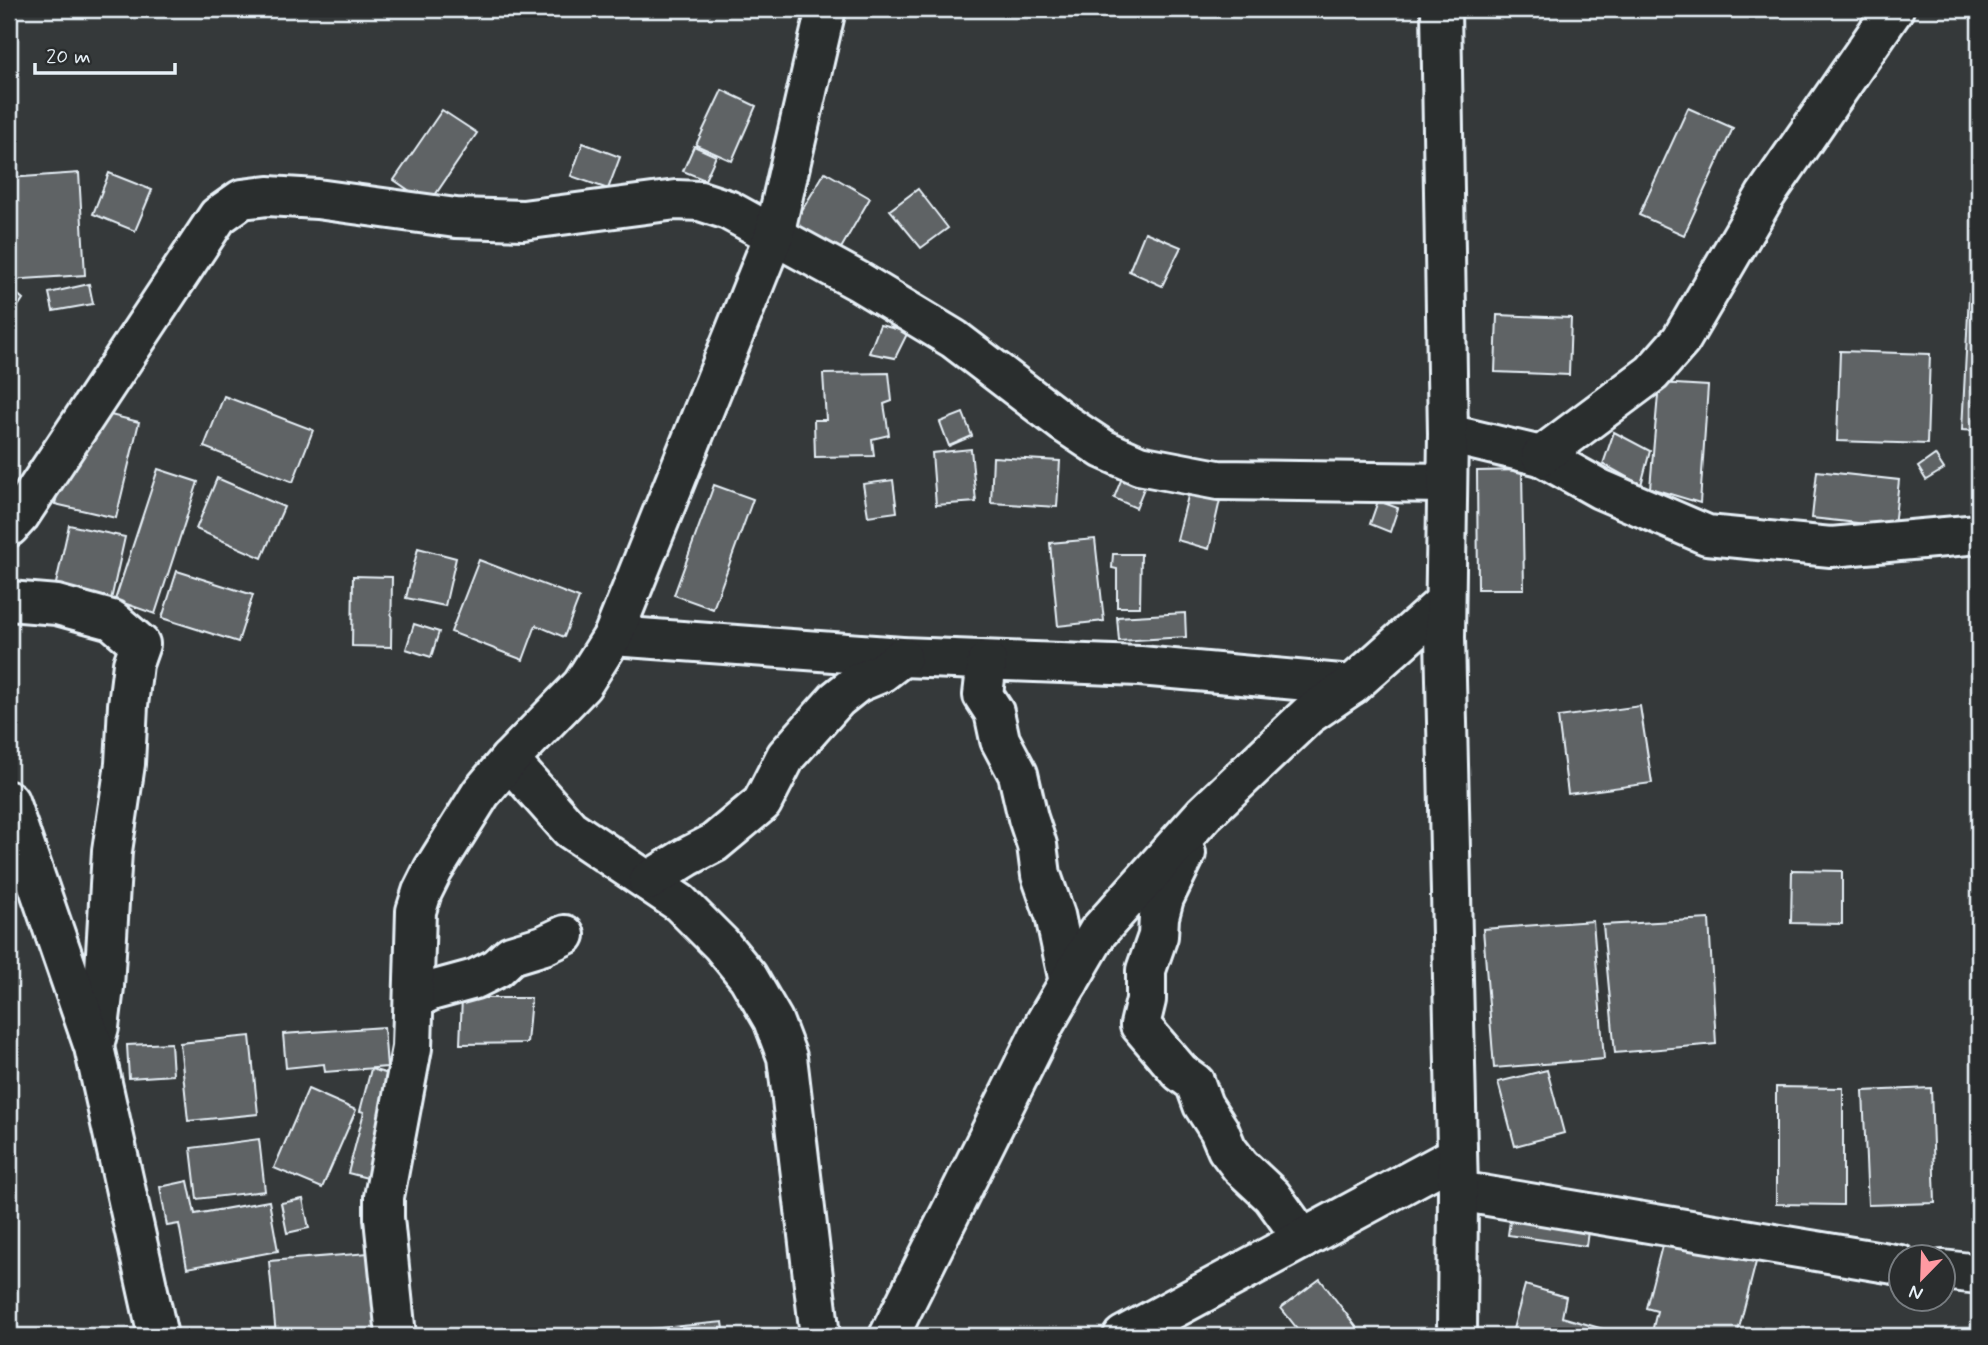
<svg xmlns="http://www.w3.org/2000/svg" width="1988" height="1345" font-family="Mynerve,sans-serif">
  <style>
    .building { fill: #5f6365; stroke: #e8f1f8; stroke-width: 2 }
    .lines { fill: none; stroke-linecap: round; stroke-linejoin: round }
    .street-casing { stroke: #e8f1f8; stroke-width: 44 }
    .secondary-casing { stroke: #e8f1f8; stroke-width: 44 }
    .street { stroke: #2a2d2e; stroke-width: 38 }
    .secondary { stroke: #2a2d2e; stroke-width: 38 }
  </style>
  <rect width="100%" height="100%" fill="#35393a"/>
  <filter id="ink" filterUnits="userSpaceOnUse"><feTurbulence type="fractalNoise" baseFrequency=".0143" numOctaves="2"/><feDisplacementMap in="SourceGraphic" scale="14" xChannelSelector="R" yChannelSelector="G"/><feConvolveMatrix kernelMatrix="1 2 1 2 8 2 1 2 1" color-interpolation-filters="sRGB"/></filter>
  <g filter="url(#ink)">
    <!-- building -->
    <g class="building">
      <path d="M 722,90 L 756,106 L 732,161 L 696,145 Z"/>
      <path d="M 1688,108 L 1733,128 L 1684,235 L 1639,215 Z"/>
      <path d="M 442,110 L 477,133 L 429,204 L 394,180 Z"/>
      <path d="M 583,143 L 620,157 L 608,189 L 571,176 Z"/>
      <path d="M 694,146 L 716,156 L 705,180 L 683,171 Z"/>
      <path d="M 825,172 L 870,198 L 836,257 L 790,230 Z"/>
      <path d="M 79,173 L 85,275 L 9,280 L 9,178 Z"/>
      <path d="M 109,173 L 152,190 L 135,231 L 93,214 Z"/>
      <path d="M 918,189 L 948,228 L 921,248 L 890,210 Z"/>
      <path d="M 1145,232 L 1181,247 L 1162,286 L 1129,271 Z"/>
      <path d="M 89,284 L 93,304 L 53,311 L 49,293 Z"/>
      <path d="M 9,287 L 23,299 L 9,320 Z"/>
      <path d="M 1969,294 L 1979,295 L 1979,431 L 1962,430 Z"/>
      <path d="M 1497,315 L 1571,318 L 1569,375 L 1495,372 Z"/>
      <path d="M 880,325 L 908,332 L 895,358 L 869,353 Z"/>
      <path d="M 1840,351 L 1930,354 L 1927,444 L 1837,441 Z"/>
      <path d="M 889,373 L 892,401 L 884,404 L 889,435 L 872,439 L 874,456 L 815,457 L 814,420 L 826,420 L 823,374 Z"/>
      <path d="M 1659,383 L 1708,386 L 1700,503 L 1650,488 Z"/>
      <path d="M 224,396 L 313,430 L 293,482 L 204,447 Z"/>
      <path d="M 78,407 L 139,422 L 116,518 L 55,504 Z"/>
      <path d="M 963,413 L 972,436 L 949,446 L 940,422 Z"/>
      <path d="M 1614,432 L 1650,451 L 1641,485 L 1603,464 Z"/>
      <path d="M 971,449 L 976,502 L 936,505 L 932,453 Z"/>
      <path d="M 1935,455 L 1944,469 L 1926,480 L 1918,467 Z"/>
      <path d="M 993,457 L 1060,461 L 1057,507 L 991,503 Z"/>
      <path d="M 158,469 L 198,482 L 155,614 L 115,600 Z"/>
      <path d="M 1125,470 L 1148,478 L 1136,508 L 1114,498 Z"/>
      <path d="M 1522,470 L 1524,589 L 1478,589 L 1477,471 Z"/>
      <path d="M 1817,471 L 1899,480 L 1894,527 L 1812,518 Z"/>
      <path d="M 217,478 L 284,507 L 262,558 L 196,529 Z"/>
      <path d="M 893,480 L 897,512 L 868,516 L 863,484 Z"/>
      <path d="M 714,485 L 753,499 L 713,609 L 674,595 Z"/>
      <path d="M 1189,492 L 1220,500 L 1209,549 L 1177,540 Z"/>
      <path d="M 1378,501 L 1398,508 L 1390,532 L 1370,524 Z"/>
      <path d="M 69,525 L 125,537 L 111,600 L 55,588 Z"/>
      <path d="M 1095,539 L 1104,621 L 1058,626 L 1050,543 Z"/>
      <path d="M 418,548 L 456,558 L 445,606 L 406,598 Z"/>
      <path d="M 1113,554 L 1141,554 L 1140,607 L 1117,607 L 1117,569 L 1112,568 Z"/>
      <path d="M 479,560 L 579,598 L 564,637 L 536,625 L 523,660 L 451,632 Z"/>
      <path d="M 177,571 L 253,595 L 238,642 L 162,618 Z"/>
      <path d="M 353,576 L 392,577 L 391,647 L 352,646 Z"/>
      <path d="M 1185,613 L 1186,637 L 1119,641 L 1117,617 Z"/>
      <path d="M 414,624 L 439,632 L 431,657 L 406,649 Z"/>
      <path d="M 1640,706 L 1652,783 L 1568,794 L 1558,717 Z"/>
      <path d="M 1792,870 L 1842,871 L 1842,924 L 1791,923 Z"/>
      <path d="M 1709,919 L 1716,1044 L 1615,1053 L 1603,925 Z"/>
      <path d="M 1593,921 L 1604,1059 L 1494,1068 L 1483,929 Z"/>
      <path d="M 462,998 L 531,998 L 527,1043 L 460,1044 Z"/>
      <path d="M 384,1027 L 387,1067 L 325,1072 L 324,1064 L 286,1068 L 283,1034 Z"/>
      <path d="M 250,1036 L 258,1114 L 188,1121 L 180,1043 Z"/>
      <path d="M 171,1043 L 173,1075 L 129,1078 L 127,1045 Z"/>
      <path d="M 371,1069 L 403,1078 L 375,1180 L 348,1173 L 364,1112 L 360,1111 Z"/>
      <path d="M 1547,1070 L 1564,1133 L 1515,1146 L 1498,1082 Z"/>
      <path d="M 1776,1087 L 1843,1088 L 1843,1205 L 1776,1204 Z"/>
      <path d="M 1931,1088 L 1935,1203 L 1868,1205 L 1863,1091 Z"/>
      <path d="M 308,1089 L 356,1110 L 322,1188 L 274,1168 Z"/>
      <path d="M 259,1139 L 265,1191 L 197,1199 L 191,1148 Z"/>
      <path d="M 188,1181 L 195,1214 L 269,1201 L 278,1251 L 187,1268 L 179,1224 L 167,1226 L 160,1187 Z"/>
      <path d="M 303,1199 L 309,1228 L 287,1233 L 281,1203 Z"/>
      <path d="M 1512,1207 L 1590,1217 L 1586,1246 L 1508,1235 Z"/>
      <path d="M 1664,1238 L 1756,1262 L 1737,1336 L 1651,1336 L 1657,1311 L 1646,1308 Z"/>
      <path d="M 381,1252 L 388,1336 L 276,1336 L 269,1261 Z"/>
      <path d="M 1320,1279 L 1363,1336 L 1303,1336 L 1281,1308 Z"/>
      <path d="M 1525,1285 L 1566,1297 L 1562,1317 L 1627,1336 L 1540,1336 L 1513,1329 Z"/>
      <path d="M 723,1322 L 725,1336 L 641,1336 L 640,1330 Z"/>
    </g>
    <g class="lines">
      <!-- street casing -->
      <g class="street-casing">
        <g id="street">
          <path d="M 1448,434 L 1541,456 L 1600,489 L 1707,535 L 1831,547 L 1979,534"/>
          <path d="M 1541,456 L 1652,373 L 1681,340 L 1765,196 L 1894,9"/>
          <path d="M 9,527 L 20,515 L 218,216 L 242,199 L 268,196 L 317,199 L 456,218 L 523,220 L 676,200 L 700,201 L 728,210 L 858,281 L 954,339 L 1064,423 L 1103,449 L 1139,465 L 1218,480 L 1447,483"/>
          <path d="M 9,601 L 57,605 L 112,620 L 140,644 L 133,664 L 128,705 L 125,764 L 112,851 L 104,987 L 99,1027 L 94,1045"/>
          <path d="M 613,636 L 902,657 L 1140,666 L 1352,685"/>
          <path d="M 987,661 L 983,695 L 994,712 L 1000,740 L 1018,774 L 1028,818 L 1037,845 L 1041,875 L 1055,915 L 1069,982"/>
          <path d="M 509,760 L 570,829 L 680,903 L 721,944 L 748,977 L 773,1020 L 787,1057 L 820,1336"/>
          <path d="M 9,801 L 94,1047 L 158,1336"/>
          <path d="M 1186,853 L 1164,898 L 1159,917 L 1158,936 L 1146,970 L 1146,1000 L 1140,1025 L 1180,1072 L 1195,1083 L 1203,1105 L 1219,1130 L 1227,1149 L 1240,1166 L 1272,1196 L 1303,1239"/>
          <path d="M 648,881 L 687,857 L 714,843 L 762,803 L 786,756 L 837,699 L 857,683 L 881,673 L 902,657"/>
          <path d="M 414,999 L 431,991 L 475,979 L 497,968 L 511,955 L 544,945 L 565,935"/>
          <path d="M 1458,1191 L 1900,1265"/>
          <path d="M 1942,1270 L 1979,1274"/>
          <path d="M 396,1336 L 384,1218 L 384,1197 L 412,1048 L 416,911 L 422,892 L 433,870 L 481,793 L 509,760 L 582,685 L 613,636 L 774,235 L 826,9"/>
          <path d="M 889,1336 L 1045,1023 L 1098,932 L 1204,814 L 1308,715 L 1352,685 L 1445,602"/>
          <path d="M 1123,1336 L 1456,1156"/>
        </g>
      </g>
      <!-- secondary casing -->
      <g class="secondary-casing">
        <path id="secondary" d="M 1441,9 L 1448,434 L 1445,637 L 1458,1191 L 1457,1336"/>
      </g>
      <!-- street -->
      <use href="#street" class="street"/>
      <!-- secondary -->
      <use href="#secondary" class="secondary"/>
    </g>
  </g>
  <!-- margin -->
  <rect width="1988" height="1345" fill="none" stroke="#2a2d2e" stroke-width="35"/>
  <rect x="18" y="18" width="1953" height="1310" fill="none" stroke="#e8f1f8" stroke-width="2.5" filter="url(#ink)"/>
  <!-- north arrow -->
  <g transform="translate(1922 1278) rotate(203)"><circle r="33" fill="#2a2d2e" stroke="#767b7f" stroke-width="2"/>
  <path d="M0-5L12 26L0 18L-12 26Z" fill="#ff9aa2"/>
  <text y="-10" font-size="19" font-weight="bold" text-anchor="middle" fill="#e8f1f8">N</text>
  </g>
  <!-- scale -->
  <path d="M35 63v10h140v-10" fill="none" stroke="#e8f1f8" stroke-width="3.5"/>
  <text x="46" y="63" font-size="21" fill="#e8f1f8" stroke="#2a2d2e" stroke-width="5" paint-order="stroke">20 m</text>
</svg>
